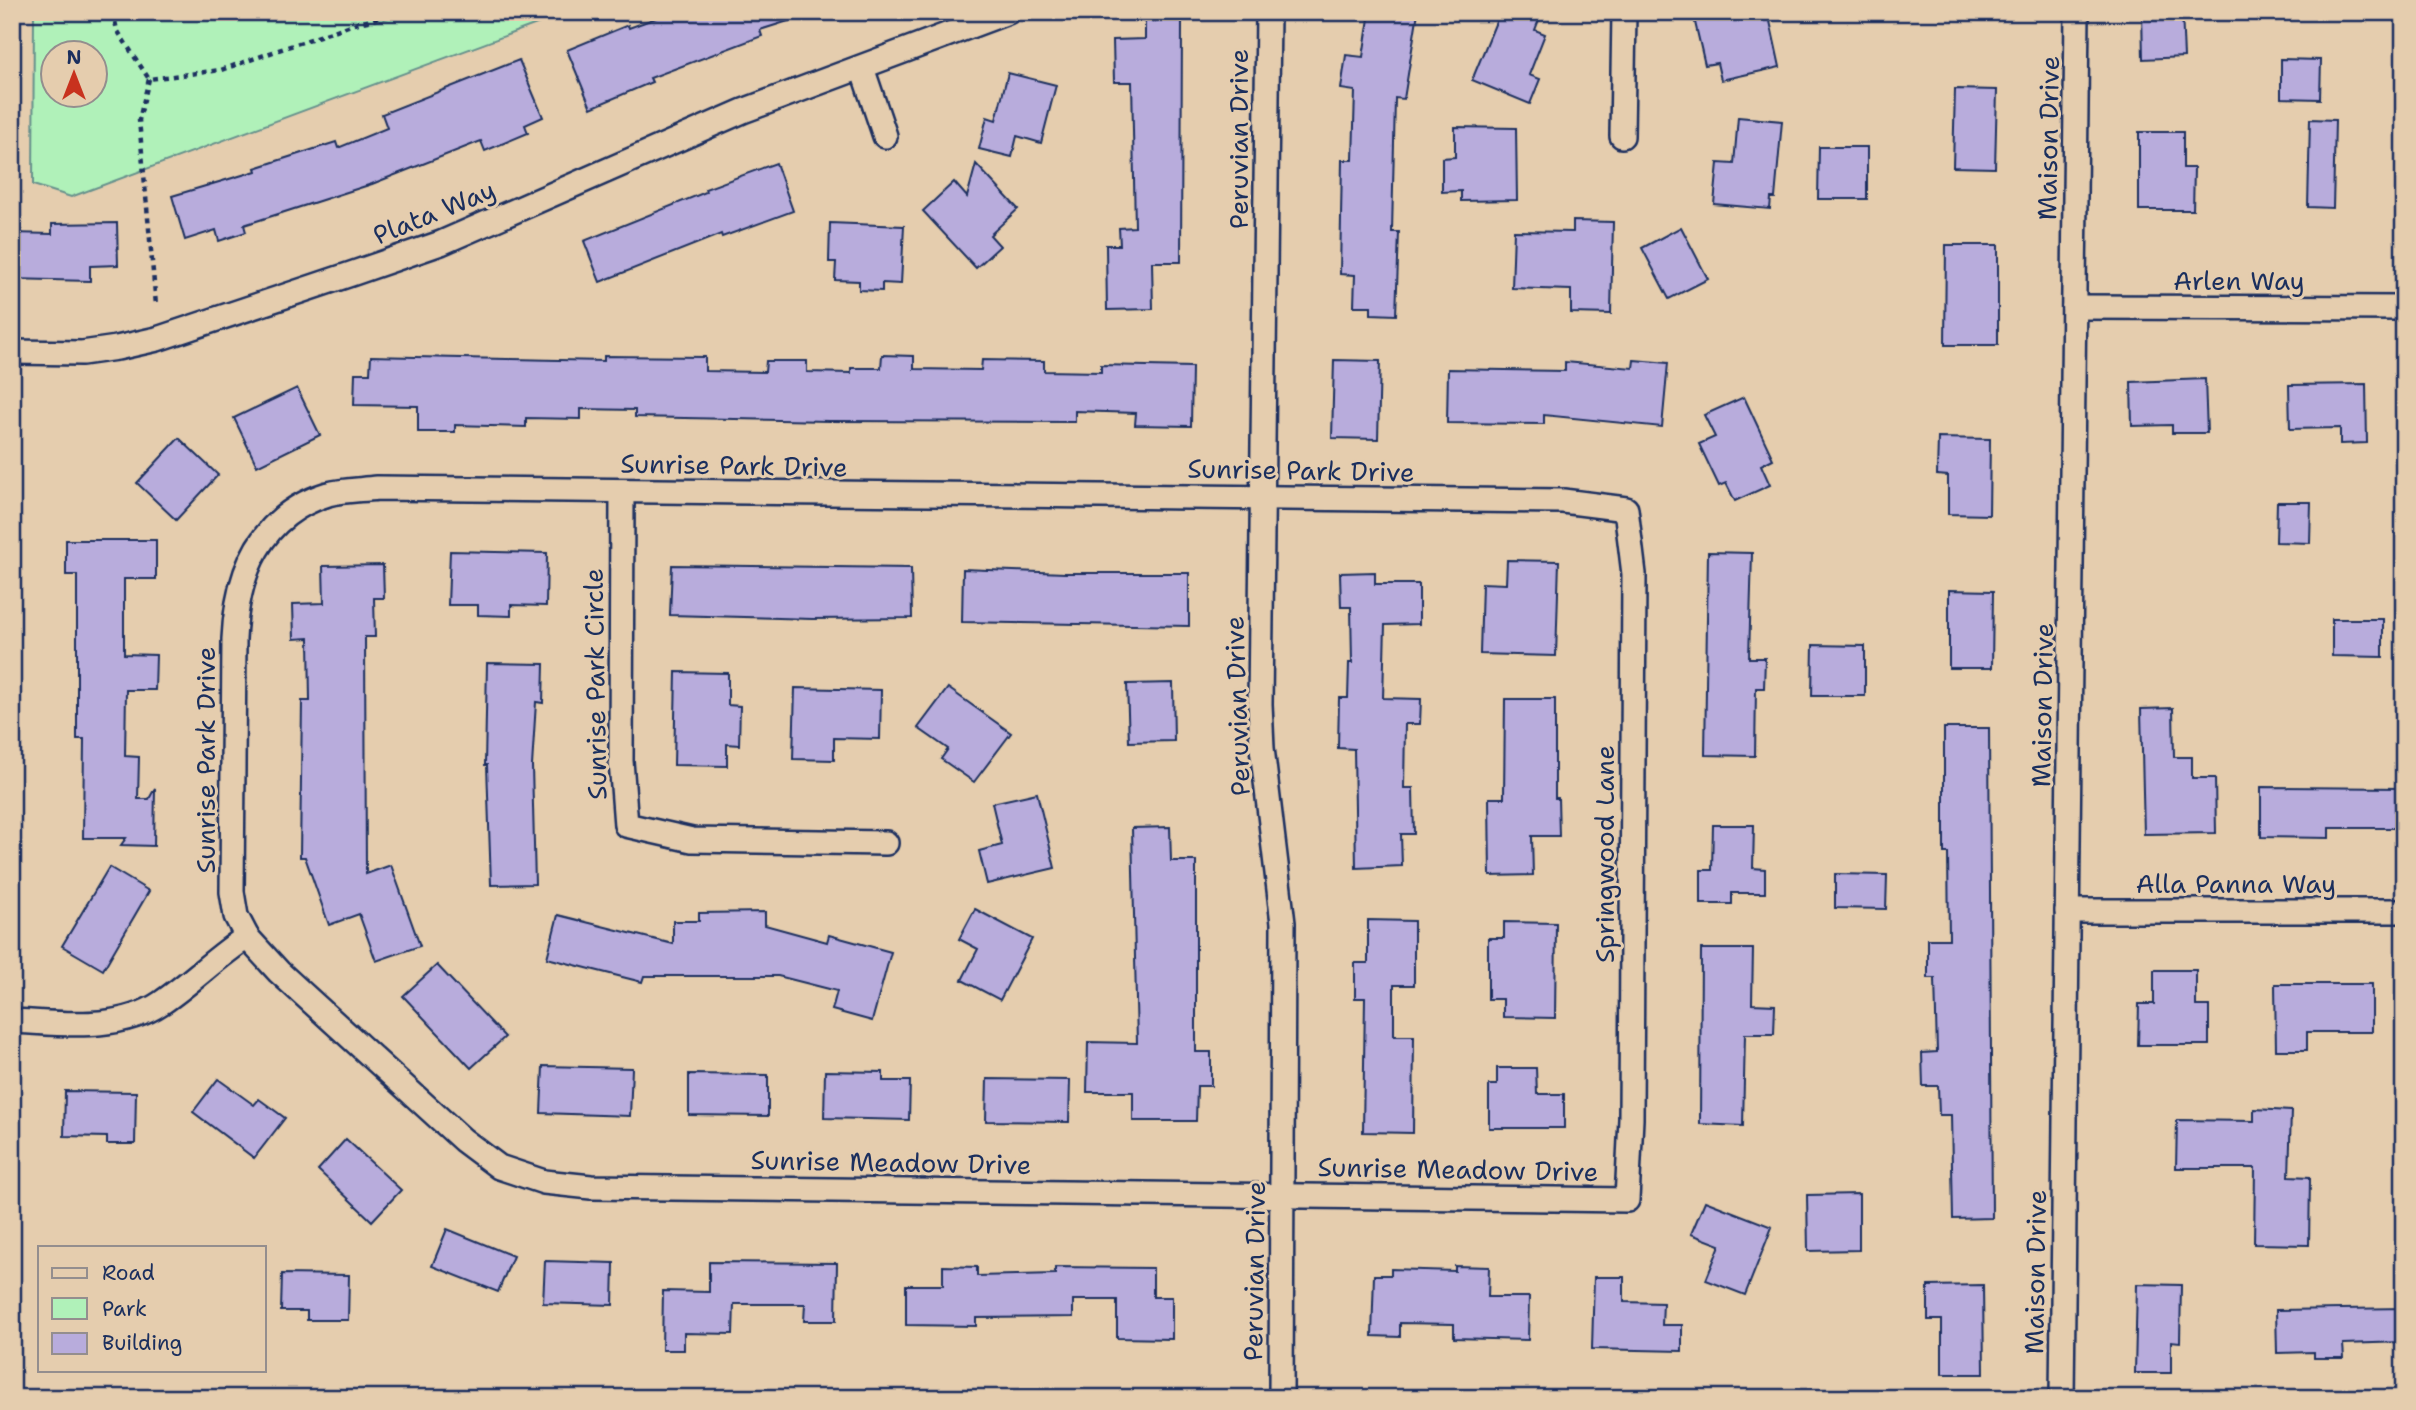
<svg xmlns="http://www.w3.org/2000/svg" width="2416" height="1410" font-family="'Shantell Sans',sans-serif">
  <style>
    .green { fill: #b0f1b9; stroke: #66908c; stroke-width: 2; fill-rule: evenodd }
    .building { fill: #b8acdc; stroke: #1b2f5e; stroke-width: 2 }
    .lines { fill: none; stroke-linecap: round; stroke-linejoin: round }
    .minor-casing { stroke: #1b2f5e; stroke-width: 28 }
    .path { stroke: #1b2f5e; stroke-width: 4.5; stroke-dasharray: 5 5; stroke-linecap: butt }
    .minor { stroke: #e5cdae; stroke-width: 23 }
    .labels { text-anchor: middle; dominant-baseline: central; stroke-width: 6; stroke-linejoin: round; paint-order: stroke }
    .street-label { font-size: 26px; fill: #1b2f5e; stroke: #e5cdae }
  </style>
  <rect width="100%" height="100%" fill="#e5cdae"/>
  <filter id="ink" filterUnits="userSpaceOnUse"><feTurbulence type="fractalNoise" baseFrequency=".0143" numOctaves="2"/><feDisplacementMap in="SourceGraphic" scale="14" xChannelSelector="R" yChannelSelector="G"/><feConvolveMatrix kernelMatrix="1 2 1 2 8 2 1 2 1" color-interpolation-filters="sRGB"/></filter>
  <g filter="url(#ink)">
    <!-- green -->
    <path class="green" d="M 34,12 L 569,12 L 71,197 L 33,185 ZM 52,52 L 94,52 L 94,94 L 52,94 Z"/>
    <!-- building -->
    <g class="building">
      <path d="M 672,12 L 801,12 L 801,17 L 760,30 L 762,36 L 650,78 L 652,82 L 591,108 L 567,50 L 628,25 L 629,28 Z"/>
      <path d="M 1370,12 L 1418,12 L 1404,99 L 1395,98 L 1392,232 L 1399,232 L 1396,315 L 1371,314 L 1371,306 L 1354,306 L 1355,275 L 1340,274 L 1342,160 L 1353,160 L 1355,91 L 1341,89 L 1346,55 L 1363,57 Z"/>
      <path d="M 1500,12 L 1542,12 L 1535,30 L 1545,34 L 1529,75 L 1540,79 L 1530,104 L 1472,80 Z"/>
      <path d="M 1720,12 L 1768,12 L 1780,67 L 1721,80 L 1717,63 L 1705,65 L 1694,18 Z"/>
      <path d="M 2142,12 L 2182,12 L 2184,57 L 2143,59 Z"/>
      <path d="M 1182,20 L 1181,262 L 1152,262 L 1153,309 L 1107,310 L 1106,245 L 1120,245 L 1119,228 L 1135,227 L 1132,82 L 1114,82 L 1113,40 L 1145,39 L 1145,21 Z"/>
      <path d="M 2281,59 L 2321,60 L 2320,99 L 2281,98 Z"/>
      <path d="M 519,60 L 543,117 L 525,125 L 528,133 L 485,151 L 481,141 L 372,184 L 244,225 L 246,232 L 219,241 L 216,230 L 185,240 L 172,196 L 256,171 L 255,168 L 336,142 L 338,148 L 387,128 L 382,114 Z"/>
      <path d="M 1008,73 L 1056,85 L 1041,143 L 1017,136 L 1012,157 L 979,149 L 987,117 L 996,120 Z"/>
      <path d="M 1955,89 L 1997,90 L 1995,168 L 1953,167 Z"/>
      <path d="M 1738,117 L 1782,121 L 1775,198 L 1771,198 L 1770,209 L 1714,204 L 1718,163 L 1734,164 Z"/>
      <path d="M 2310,119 L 2335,120 L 2333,208 L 2308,207 Z"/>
      <path d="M 1455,127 L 1516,128 L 1517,200 L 1461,201 L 1461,191 L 1442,192 L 1442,158 L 1455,157 Z"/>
      <path d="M 2139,132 L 2183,132 L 2183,168 L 2194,168 L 2193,210 L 2139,210 Z"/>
      <path d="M 1819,147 L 1867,147 L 1867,199 L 1818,199 Z"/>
      <path d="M 776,163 L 793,211 L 722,237 L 721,234 L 600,282 L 584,241 L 706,192 L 705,189 Z"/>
      <path d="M 976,164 L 1018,209 L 990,235 L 1000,246 L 976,268 L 923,211 L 954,182 L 967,197 Z"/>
      <path d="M 1573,221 L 1613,222 L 1611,314 L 1571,313 L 1571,290 L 1512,288 L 1514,231 L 1573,232 Z"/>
      <path d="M 117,223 L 118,265 L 90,266 L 90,281 L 12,279 L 12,233 L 52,234 L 52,224 Z"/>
      <path d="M 830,223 L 904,226 L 901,284 L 882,283 L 882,291 L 859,290 L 859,281 L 835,280 L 836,262 L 829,262 Z"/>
      <path d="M 1681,227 L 1708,279 L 1669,299 L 1642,248 Z"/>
      <path d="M 1946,245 L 1998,245 L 1998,345 L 1945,345 Z"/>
      <path d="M 882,355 L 914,356 L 914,369 L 981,370 L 982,360 L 1044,361 L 1044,371 L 1101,372 L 1101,365 L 1192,367 L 1191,426 L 1135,425 L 1136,413 L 1075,411 L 1075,422 L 829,421 L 635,417 L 635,410 L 581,409 L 581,419 L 526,418 L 526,427 L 455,425 L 455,432 L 418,432 L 418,406 L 354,405 L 355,373 L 370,373 L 371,356 L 604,361 L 604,356 L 705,357 L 705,371 L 765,372 L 766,361 L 807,361 L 807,372 L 851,373 L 851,368 L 881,368 Z"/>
      <path d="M 1334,360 L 1380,361 L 1378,439 L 1332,438 Z"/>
      <path d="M 1634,360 L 1668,363 L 1662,427 L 1544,415 L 1544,424 L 1447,423 L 1448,369 L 1565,371 L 1565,362 L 1633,368 Z"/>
      <path d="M 2205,379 L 2207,433 L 2172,433 L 2172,425 L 2132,426 L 2131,382 Z"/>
      <path d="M 2366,384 L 2367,443 L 2340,444 L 2340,428 L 2290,429 L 2289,385 Z"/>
      <path d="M 297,388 L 320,435 L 257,466 L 234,418 Z"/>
      <path d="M 1744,397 L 1773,459 L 1761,465 L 1770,485 L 1735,501 L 1726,483 L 1719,486 L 1699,444 L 1715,437 L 1704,415 Z"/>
      <path d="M 179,438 L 218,475 L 176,520 L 137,483 Z"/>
      <path d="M 1938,438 L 1990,439 L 1989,515 L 1948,514 L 1948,476 L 1937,475 Z"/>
      <path d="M 2277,502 L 2311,502 L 2310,543 L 2276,542 Z"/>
      <path d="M 66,540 L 156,540 L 156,579 L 124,579 L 124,654 L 156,655 L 155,690 L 126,690 L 125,756 L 139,757 L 138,799 L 149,799 L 155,788 L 154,846 L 121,845 L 126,838 L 83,838 L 84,739 L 77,739 L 77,575 L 66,575 Z"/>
      <path d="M 450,551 L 547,553 L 546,606 L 511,605 L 511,616 L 478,615 L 478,605 L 448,605 Z"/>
      <path d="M 1708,552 L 1752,553 L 1749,658 L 1765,658 L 1764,688 L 1756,688 L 1755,756 L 1705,755 Z"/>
      <path d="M 1507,560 L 1559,561 L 1556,656 L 1480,654 L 1482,583 L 1506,584 Z"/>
      <path d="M 383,565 L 384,598 L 374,598 L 375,637 L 365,637 L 366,874 L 391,865 L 420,946 L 376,961 L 359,914 L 329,925 L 305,857 L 300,857 L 302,701 L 310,701 L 309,638 L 294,639 L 293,604 L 324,603 L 323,566 Z"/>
      <path d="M 672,565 L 911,568 L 912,618 L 812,619 L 670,615 Z"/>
      <path d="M 963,569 L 1065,573 L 1189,573 L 1189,626 L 962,622 Z"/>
      <path d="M 1375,572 L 1375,584 L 1419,584 L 1419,624 L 1385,625 L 1383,698 L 1421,699 L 1420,724 L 1405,724 L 1404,788 L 1413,788 L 1414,834 L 1401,834 L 1402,866 L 1356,868 L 1354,749 L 1338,748 L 1339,698 L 1348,698 L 1349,663 L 1352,663 L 1351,607 L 1341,607 L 1340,573 Z"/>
      <path d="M 1949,590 L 1993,591 L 1992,668 L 1949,668 Z"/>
      <path d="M 2332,619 L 2383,619 L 2383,657 L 2332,656 Z"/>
      <path d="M 1813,645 L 1865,646 L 1865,696 L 1812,696 Z"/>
      <path d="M 487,663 L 544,664 L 543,703 L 536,702 L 532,766 L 535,884 L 491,885 L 487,765 L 485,765 Z"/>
      <path d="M 676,672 L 728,673 L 728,705 L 740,706 L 739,745 L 727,744 L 727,766 L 674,765 Z"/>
      <path d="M 1173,683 L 1174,741 L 1129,742 L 1127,684 Z"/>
      <path d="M 795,688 L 881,690 L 880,739 L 834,738 L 834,760 L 793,759 Z"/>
      <path d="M 948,688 L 1011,733 L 974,782 L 941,759 L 948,749 L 918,728 Z"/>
      <path d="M 1505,699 L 1555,699 L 1555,798 L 1558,798 L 1559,836 L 1532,836 L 1533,875 L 1490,876 L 1489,798 L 1504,798 Z"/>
      <path d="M 2173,708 L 2174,757 L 2192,757 L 2192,778 L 2215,778 L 2216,833 L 2144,834 L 2141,709 Z"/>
      <path d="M 1944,728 L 1989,728 L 1992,1218 L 1953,1219 L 1951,1115 L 1939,1115 L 1938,1086 L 1923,1086 L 1922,1053 L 1937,1052 L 1935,978 L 1928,978 L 1928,939 L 1949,939 L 1948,853 L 1944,853 Z"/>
      <path d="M 2261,787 L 2404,788 L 2404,828 L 2329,828 L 2329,838 L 2261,837 Z"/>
      <path d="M 1037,793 L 1055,868 L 987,884 L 979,851 L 1002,845 L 992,803 Z"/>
      <path d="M 1713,825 L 1754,825 L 1753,868 L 1765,869 L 1765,893 L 1732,893 L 1732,904 L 1701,904 L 1701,870 L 1712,870 Z"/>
      <path d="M 1170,827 L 1171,861 L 1196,861 L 1196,1052 L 1211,1052 L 1211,1086 L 1197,1086 L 1196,1121 L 1133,1121 L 1133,1092 L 1087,1092 L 1088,1042 L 1137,1043 L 1132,828 Z"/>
      <path d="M 109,867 L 149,891 L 103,970 L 62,946 Z"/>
      <path d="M 1835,874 L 1887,875 L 1886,909 L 1835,908 Z"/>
      <path d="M 975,909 L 1032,939 L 1000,1000 L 962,980 L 978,949 L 959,939 Z"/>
      <path d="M 765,912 L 765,925 L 827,942 L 829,935 L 891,952 L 872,1021 L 832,1010 L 837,991 L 778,976 L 644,976 L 642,982 L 547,958 L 558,915 L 673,944 L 673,921 L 699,921 L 699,913 Z"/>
      <path d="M 1368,920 L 1414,921 L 1414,985 L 1394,985 L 1394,1036 L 1414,1036 L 1413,1133 L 1363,1132 L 1365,998 L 1355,998 L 1355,963 L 1368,963 Z"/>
      <path d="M 1504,922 L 1556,923 L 1555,1018 L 1503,1017 L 1503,999 L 1488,999 L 1488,938 L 1504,938 Z"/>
      <path d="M 1701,949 L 1753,949 L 1752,1004 L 1775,1005 L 1774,1034 L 1745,1034 L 1743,1126 L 1700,1124 Z"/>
      <path d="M 437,965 L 505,1037 L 471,1068 L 403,996 Z"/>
      <path d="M 2154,970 L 2196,970 L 2196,1006 L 2209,1006 L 2209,1045 L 2138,1045 L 2139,1004 L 2154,1004 Z"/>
      <path d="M 2275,984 L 2372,984 L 2372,1032 L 2307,1032 L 2307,1050 L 2276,1050 Z"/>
      <path d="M 543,1066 L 632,1068 L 630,1116 L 541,1113 Z"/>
      <path d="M 1497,1068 L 1536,1068 L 1537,1094 L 1564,1094 L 1564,1128 L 1489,1128 L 1489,1085 L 1497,1085 Z"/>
      <path d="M 825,1071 L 883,1072 L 883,1081 L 910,1081 L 909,1120 L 824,1118 Z"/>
      <path d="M 689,1074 L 768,1075 L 768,1116 L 689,1115 Z"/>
      <path d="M 218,1079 L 254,1105 L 259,1099 L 285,1118 L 254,1158 L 193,1112 Z"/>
      <path d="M 987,1079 L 1070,1080 L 1069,1122 L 986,1121 Z"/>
      <path d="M 65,1091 L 136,1092 L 135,1144 L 107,1144 L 107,1137 L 64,1136 Z"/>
      <path d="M 2254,1109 L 2291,1111 L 2289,1176 L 2310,1177 L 2309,1245 L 2254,1244 L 2255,1168 L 2176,1168 L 2177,1120 L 2254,1121 Z"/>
      <path d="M 346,1139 L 401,1190 L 372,1221 L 318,1170 Z"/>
      <path d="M 1859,1194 L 1859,1250 L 1808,1251 L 1807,1195 Z"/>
      <path d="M 1705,1201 L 1772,1227 L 1745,1295 L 1706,1280 L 1720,1245 L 1691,1234 Z"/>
      <path d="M 447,1229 L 513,1256 L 498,1292 L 432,1266 Z"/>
      <path d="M 545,1261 L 614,1263 L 613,1305 L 543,1303 Z"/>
      <path d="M 709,1262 L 837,1263 L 836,1321 L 804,1321 L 805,1304 L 734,1304 L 733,1334 L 684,1333 L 684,1350 L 662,1350 L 663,1291 L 709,1292 Z"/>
      <path d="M 943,1266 L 977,1267 L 977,1276 L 1055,1274 L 1055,1267 L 1153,1268 L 1153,1297 L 1172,1297 L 1172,1339 L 1117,1338 L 1117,1300 L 1073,1300 L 1073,1317 L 976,1318 L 976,1326 L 906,1325 L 906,1285 L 943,1285 Z"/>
      <path d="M 1455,1266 L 1489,1267 L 1488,1297 L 1529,1297 L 1528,1340 L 1454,1338 L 1454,1324 L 1400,1323 L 1400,1337 L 1372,1336 L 1374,1275 L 1391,1275 L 1391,1269 L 1455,1271 Z"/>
      <path d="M 282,1274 L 349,1275 L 348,1320 L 307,1320 L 307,1311 L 281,1311 Z"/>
      <path d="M 1594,1277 L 1624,1277 L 1624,1302 L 1663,1303 L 1662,1325 L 1682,1325 L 1682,1351 L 1592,1349 Z"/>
      <path d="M 2137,1284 L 2181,1285 L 2180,1342 L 2171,1341 L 2171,1373 L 2135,1373 Z"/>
      <path d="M 1983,1285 L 1984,1374 L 1942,1374 L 1942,1320 L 1928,1320 L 1928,1286 Z"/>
      <path d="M 2404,1308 L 2404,1342 L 2343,1344 L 2344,1358 L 2314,1358 L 2314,1352 L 2277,1353 L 2276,1310 Z"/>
    </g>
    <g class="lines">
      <!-- minor casing -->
      <g class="minor-casing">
        <g id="minor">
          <path d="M 1268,12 L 1260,704 L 1262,748 L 1283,923 L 1281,1398"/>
          <path d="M 862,68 L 885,136"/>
          <path d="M 1622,136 L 1624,12"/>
          <path d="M 2074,307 L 2404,308"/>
          <path d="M 12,352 L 82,353 L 117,348 L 157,339 L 351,274 L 441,243 L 743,111 L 1008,12"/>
          <path d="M 377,488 L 1563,501 L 1626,509 L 1634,574 L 1631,1119 L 1627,1200 L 591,1187 L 544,1182 L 499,1167 L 463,1140 L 279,972 L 247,937 L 236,916 L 232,892 L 234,639 C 237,573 260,515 328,494 C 343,490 362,490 377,488 Z"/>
          <path d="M 622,491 L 621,761 L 626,825 L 692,840 L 886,843"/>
          <path d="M 2067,911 L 2404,911"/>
          <path d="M 12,1021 C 61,1023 118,1032 161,1003 C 191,983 216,957 247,937"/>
          <path d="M 2062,1398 L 2077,12"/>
        </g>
      </g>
      <!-- path -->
      <g class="path">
        <path d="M 113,12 L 117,30 L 149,79 L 221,70 L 354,24 L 406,12"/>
        <path d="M 149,79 L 139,120 L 156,305"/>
      </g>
      <!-- minor -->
      <use href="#minor" class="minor"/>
    </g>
  </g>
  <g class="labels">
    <!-- street labels -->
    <g class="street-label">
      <text transform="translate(2048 138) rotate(-89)">Maison Drive</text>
      <text transform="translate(1238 139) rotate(-90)">Peruvian Drive</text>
      <text transform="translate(434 212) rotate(-22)">Plata Way</text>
      <text x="2239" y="280">Arlen Way</text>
      <text transform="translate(734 465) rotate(1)">Sunrise Park Drive</text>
      <text transform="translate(1301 470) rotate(1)">Sunrise Park Drive</text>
      <text transform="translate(595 684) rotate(-91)">Sunrise Park Circle</text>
      <text transform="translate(2042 705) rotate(-89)">Maison Drive</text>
      <text transform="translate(1237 706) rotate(-92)">Peruvian Drive</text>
      <text transform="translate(205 760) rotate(-90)">Sunrise Park Drive</text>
      <text transform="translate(1604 854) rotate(-90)">Springwood Lane</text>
      <text x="2236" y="883">Alla Panna Way</text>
      <text transform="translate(891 1162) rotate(1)">Sunrise Meadow Drive</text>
      <text transform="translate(1458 1169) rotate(1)">Sunrise Meadow Drive</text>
      <text transform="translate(1254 1271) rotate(-89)">Peruvian Drive</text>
      <text transform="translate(2035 1272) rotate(-89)">Maison Drive</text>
    </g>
  </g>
  <!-- margin -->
  <rect width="2416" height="1410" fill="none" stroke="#e5cdae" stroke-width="42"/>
  <rect x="21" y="21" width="2374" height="1368" fill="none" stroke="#1b2f5e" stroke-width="2.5" filter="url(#ink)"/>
  <!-- legend -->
  <rect x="38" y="1246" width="228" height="126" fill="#e5cdae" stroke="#948e8e" stroke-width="2"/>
  <rect x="52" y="1268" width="35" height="10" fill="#e5cdae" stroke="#948e8e" stroke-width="2"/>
  <text x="102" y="1280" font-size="21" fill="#1b2f5e">Road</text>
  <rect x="52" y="1298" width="35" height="21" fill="#b0f1b9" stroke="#948e8e" stroke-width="2"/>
  <text x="102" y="1316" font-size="21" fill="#1b2f5e">Park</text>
  <rect x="52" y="1333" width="35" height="21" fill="#b8acdc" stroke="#948e8e" stroke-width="2"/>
  <text x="102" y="1350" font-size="21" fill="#1b2f5e">Building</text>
  <!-- north arrow -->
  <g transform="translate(74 74)"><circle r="33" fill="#e5cdae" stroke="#948e8e" stroke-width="2"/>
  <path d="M0-5L12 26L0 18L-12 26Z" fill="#c8321e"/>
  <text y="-10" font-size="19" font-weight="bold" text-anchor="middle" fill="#1b2f5e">N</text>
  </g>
</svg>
